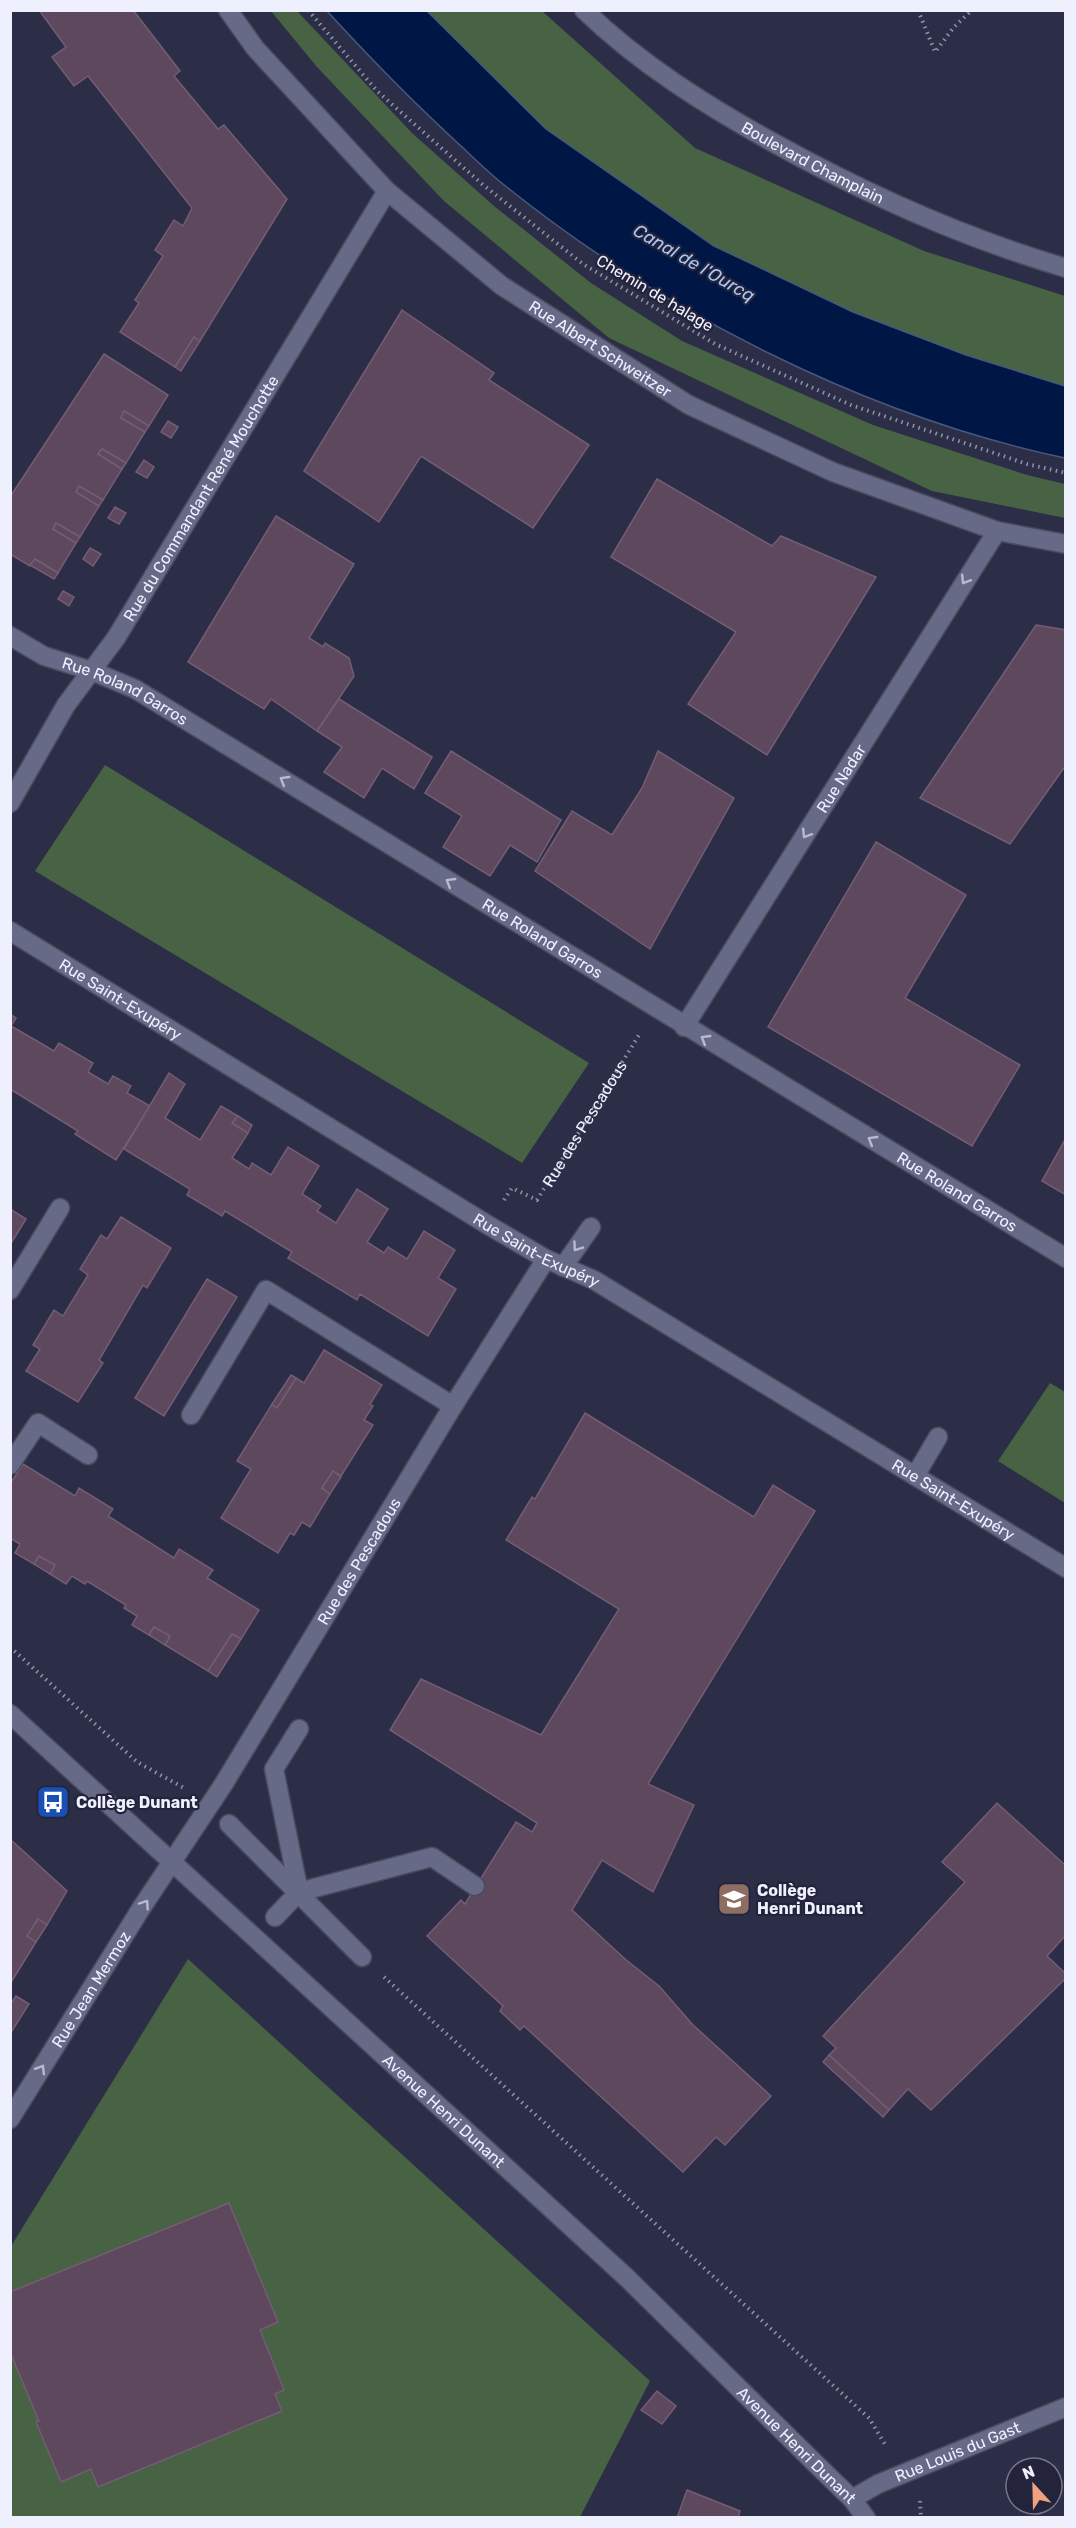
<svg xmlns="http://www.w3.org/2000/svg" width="1076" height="2528" font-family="Rubik,sans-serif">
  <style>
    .green { fill: #486244 }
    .water { fill: #001746; stroke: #48587d; stroke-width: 1.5 }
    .building { fill: #5d485e; stroke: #745d74; stroke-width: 1.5 }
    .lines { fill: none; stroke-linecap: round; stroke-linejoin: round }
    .minor-casing { stroke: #494a5f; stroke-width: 21 }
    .path { stroke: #9193a6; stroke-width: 4; stroke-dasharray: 1.5 4.5; stroke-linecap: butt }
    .minor { stroke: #676a87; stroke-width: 18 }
    .oneway { stroke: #b9bace }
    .labels { text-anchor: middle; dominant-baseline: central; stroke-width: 4.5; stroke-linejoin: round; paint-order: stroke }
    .street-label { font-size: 16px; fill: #eff0fe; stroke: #23243c }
    .poi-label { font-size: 16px; font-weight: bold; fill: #eff0fe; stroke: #23243c; text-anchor: start }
    .water-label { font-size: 18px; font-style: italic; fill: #a9c6f5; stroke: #23243c }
  </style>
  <rect width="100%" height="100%" fill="#2c2e47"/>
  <!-- green -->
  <g class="green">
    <path d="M 271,11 L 297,11 L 412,133 L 494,206 L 591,283 L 682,341 L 873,425 L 1027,475 L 1065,484 L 1065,518 L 932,491 L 609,338 L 444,201 L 317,67 Z"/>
    <path d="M 427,11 L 542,11 L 695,148 L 924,251 L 1065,296 L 1065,386 L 966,355 L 853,312 L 714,246 L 546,129 Z"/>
    <path d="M 105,765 L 589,1063 L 522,1163 L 35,871 Z"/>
    <path d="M 1050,1383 L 1065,1392 L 1065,1503 L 998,1461 Z"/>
    <path d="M 188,1959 L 650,2381 L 580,2517 L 11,2517 L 10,2248 Z"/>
  </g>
  <!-- water -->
  <path class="water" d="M 327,11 L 427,11 L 546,129 L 714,246 L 853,312 L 966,355 L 1065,386 L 1065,458 C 867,416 666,314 508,188 C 491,175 476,160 461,146 C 414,103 370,58 327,11 Z"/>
  <!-- building -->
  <g class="building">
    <path d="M 39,10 L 133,10 L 180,71 L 174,76 L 218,129 L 224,125 L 287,199 L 200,341 L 194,337 L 175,367 L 120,332 L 139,303 L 135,300 L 163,256 L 155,250 L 174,220 L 183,226 L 192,208 L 88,76 L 74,86 L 52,57 L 66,47 Z"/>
    <path d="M 402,310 L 494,373 L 489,380 L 589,445 L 533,528 L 421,456 L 379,522 L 304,471 Z"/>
    <path d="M 194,337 L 200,341 L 181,371 L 175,367 Z"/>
    <path d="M 104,354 L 168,395 L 149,426 L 124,411 L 121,418 L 145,432 L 126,463 L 102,449 L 98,454 L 122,469 L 103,500 L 79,486 L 76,492 L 99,506 L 80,537 L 56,523 L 53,529 L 76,543 L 58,573 L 35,559 L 30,566 L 10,554 L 10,497 Z"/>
    <path d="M 124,411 L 149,426 L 145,432 L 121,418 Z"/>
    <path d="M 168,421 L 178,427 L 171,438 L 161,432 Z"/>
    <path d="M 102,449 L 126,463 L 122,469 L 98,454 Z"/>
    <path d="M 144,460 L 154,467 L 147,478 L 136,472 Z"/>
    <path d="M 657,479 L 772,546 L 781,536 L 876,577 L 767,755 L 688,704 L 736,632 L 611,557 Z"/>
    <path d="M 79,486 L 103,500 L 99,506 L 76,492 Z"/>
    <path d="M 115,507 L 126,513 L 119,524 L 108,518 Z"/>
    <path d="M 276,516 L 354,564 L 309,638 L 323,647 L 325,643 L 349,658 L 354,676 L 317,731 L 271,699 L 264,709 L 188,662 Z"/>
    <path d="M 56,523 L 80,537 L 76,543 L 53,529 Z"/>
    <path d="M 90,548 L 101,554 L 93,566 L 83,559 Z"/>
    <path d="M 35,559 L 58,573 L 54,579 L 30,565 Z"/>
    <path d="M 63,591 L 74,597 L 69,606 L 58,599 Z"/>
    <path d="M 1036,625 L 1066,630 L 1066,765 L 1010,844 L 920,798 Z"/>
    <path d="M 339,699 L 432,757 L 414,789 L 382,768 L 364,798 L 324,772 L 342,747 L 317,731 Z"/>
    <path d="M 451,751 L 561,820 L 537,862 L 510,845 L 490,876 L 443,847 L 462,816 L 425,793 Z"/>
    <path d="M 658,751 L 734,798 L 650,949 L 535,871 L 572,811 L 612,835 L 642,788 Z"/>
    <path d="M 876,842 L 966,895 L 905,998 L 1020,1065 L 972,1146 L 768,1027 Z"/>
    <path d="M 10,1014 L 16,1018 L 11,1026 L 54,1051 L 59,1043 L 93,1063 L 88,1072 L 108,1084 L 113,1076 L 131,1086 L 127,1093 L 150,1106 L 116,1160 L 75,1134 L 78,1131 L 10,1089 Z"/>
    <path d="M 169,1073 L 185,1084 L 165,1118 L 200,1140 L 221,1106 L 238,1116 L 232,1123 L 248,1133 L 232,1158 L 249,1169 L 252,1163 L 271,1175 L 288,1147 L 319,1166 L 302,1194 L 321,1206 L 317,1211 L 336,1223 L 357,1189 L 388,1209 L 367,1242 L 384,1253 L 388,1247 L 407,1259 L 424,1231 L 455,1250 L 438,1278 L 456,1289 L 428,1336 L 360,1294 L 357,1300 L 288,1258 L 292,1252 L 225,1211 L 222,1216 L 187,1195 L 190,1189 L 124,1149 Z"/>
    <path d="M 238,1116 L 252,1125 L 248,1133 L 232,1123 Z"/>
    <path d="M 1066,1138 L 1066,1195 L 1042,1181 Z"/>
    <path d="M 10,1209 L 26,1219 L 10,1245 Z"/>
    <path d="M 121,1217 L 171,1248 L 147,1288 L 143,1285 L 99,1360 L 103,1363 L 78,1402 L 26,1371 L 40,1349 L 33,1345 L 54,1310 L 63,1316 L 88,1275 L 80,1269 L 101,1235 L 107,1239 Z"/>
    <path d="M 207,1279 L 237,1297 L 164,1416 L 135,1398 Z"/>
    <path d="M 324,1350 L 382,1385 L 370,1404 L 373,1406 L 364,1420 L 373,1425 L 341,1476 L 333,1471 L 322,1488 L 330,1494 L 310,1527 L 302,1522 L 294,1535 L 290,1533 L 278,1553 L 221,1518 L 251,1469 L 237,1461 L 272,1404 L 277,1408 L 296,1378 L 304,1383 Z"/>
    <path d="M 291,1375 L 296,1378 L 277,1408 L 272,1404 Z"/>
    <path d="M 585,1413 L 754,1517 L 773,1485 L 815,1511 L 648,1784 L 694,1805 L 653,1892 L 602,1860 L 572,1910 L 625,1959 L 659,1986 L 693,2025 L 771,2096 L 725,2145 L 716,2137 L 683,2172 L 524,2026 L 520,2030 L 500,2011 L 503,2006 L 427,1936 L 461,1900 L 465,1904 L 516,1822 L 532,1832 L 537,1823 L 390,1730 L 421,1679 L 541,1735 L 619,1609 L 506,1540 L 532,1497 L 535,1499 Z"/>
    <path d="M 23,1464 L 75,1496 L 79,1488 L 113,1509 L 108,1516 L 174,1558 L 179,1549 L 213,1570 L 207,1578 L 259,1610 L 241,1639 L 232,1634 L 208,1671 L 165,1645 L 170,1636 L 154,1627 L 149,1635 L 132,1625 L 137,1616 L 124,1608 L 126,1605 L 87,1581 L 85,1584 L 72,1576 L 66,1584 L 50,1574 L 55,1565 L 39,1556 L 34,1564 L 15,1553 L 20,1544 L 10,1538 L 10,1484 Z"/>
    <path d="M 333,1471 L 341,1477 L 330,1494 L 322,1488 Z"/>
    <path d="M 39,1556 L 55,1565 L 50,1574 L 34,1564 Z"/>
    <path d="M 154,1627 L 170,1636 L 165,1645 L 149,1635 Z"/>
    <path d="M 232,1634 L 241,1639 L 217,1677 L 208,1671 Z"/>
    <path d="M 997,1803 L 1066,1866 L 1066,1935 L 1047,1956 L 1066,1974 L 1066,1978 L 931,2110 L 908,2089 L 889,2110 L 829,2055 L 836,2048 L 823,2036 L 965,1882 L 942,1862 Z"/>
    <path d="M 10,1839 L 67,1891 L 47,1925 L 38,1919 L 27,1936 L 36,1942 L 10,1984 Z"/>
    <path d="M 38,1919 L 47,1925 L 36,1942 L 27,1936 Z"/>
    <path d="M 16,1996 L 29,2004 L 10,2034 L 10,2005 Z"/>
    <path d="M 829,2055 L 889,2110 L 883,2117 L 823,2062 Z"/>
    <path d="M 229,2203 L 278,2322 L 260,2330 L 284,2390 L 275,2394 L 282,2411 L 98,2487 L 91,2469 L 61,2482 L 36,2422 L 39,2421 L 10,2352 L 10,2292 Z"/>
    <path d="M 657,2391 L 676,2406 L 662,2424 L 641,2410 Z"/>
    <path d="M 687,2490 L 740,2511 L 738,2518 L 677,2518 Z"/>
  </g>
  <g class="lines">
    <!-- minor casing -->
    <g class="minor-casing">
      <g id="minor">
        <path id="s2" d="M 228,10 L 255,48 L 387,191 L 502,286 L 689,405 L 833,472 L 997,531 L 1066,544"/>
        <path id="s3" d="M 584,10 C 640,64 707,106 774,143 C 866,194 964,238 1066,268"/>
        <path id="s4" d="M 10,636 L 44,656 L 92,671 L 135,689 L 1066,1258"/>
        <path id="s5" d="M 10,803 L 66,705 L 116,638 L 387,191"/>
        <path id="s6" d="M 10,931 L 488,1225 L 546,1259 L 594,1280 L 1066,1568"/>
        <path id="s7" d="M 684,1027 L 997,531"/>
        <path d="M 563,1267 L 591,1227"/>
        <path d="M 10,1290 L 60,1208"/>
        <path d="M 191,1415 L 266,1290 L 453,1406"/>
        <path d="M 10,1465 L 38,1423 L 88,1455"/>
        <path d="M 915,1476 L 938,1437"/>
        <path id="s8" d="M 10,1714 L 626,2277 L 819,2467 L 852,2499 L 866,2518"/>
        <path d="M 229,1824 L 362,1957"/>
        <path d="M 299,1892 L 274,1769 L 299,1729"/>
        <path d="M 275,1917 L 299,1892 L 432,1857 L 475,1886"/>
        <path id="s9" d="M 10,2119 L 142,1907 L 223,1785 L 453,1406 L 546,1259"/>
        <path id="s10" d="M 852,2499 L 878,2484 L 1066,2407"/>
      </g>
    </g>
    <!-- path -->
    <g class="path">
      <path d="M 308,10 L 377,91 L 482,184 L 583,264 L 715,344 L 851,405 L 1027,464 L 1066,473"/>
      <path d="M 918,10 L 935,52 L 954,27 L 972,10"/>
      <path id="s1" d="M 504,1200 L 512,1188 L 537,1200 L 639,1035"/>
      <path d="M 10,1647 L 137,1762 L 184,1788"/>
      <path d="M 384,1977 L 869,2418 L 886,2446"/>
      <path d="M 920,2501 L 921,2518"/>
    </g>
    <!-- minor -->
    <use href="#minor" class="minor"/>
  </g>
  <!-- one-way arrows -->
  <defs><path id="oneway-chevron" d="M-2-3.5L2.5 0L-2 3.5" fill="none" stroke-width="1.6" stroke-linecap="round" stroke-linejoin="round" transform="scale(1.5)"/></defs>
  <g class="oneway">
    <use href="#oneway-chevron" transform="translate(965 580) rotate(122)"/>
    <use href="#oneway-chevron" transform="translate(284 780) rotate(-149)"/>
    <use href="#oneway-chevron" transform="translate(806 834) rotate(122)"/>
    <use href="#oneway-chevron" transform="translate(450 882) rotate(-149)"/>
    <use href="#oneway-chevron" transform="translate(705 1039) rotate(-149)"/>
    <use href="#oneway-chevron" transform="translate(872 1140) rotate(-149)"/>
    <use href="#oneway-chevron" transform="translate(577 1247) rotate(125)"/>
    <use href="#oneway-chevron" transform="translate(145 1904) rotate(-56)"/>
    <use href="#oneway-chevron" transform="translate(41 2069) rotate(-58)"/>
  </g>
  <!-- icons -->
  <defs>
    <g id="bus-square" transform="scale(1.725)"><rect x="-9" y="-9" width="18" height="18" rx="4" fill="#1a4fb4" stroke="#23243c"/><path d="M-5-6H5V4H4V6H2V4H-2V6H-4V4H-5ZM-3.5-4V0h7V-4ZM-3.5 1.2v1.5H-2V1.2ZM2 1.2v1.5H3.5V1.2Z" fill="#fff"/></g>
    <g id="school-square" transform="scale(1.725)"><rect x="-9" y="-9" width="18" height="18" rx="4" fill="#8d6e63" stroke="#23243c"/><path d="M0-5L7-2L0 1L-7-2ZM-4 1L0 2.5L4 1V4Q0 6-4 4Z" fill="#fff"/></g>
  </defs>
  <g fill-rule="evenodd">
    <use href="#bus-square" x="53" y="1802"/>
    <use href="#school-square" x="734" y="1899"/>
  </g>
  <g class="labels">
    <!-- street labels -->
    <g class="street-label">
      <text stroke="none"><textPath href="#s3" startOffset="276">Boulevard Champlain</textPath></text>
      <text transform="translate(655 293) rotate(31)">Chemin de halage</text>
      <text stroke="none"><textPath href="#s2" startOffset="507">Rue Albert Schweitzer</textPath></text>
      <text stroke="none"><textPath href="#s5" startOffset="360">Rue du Commandant René Mouchotte</textPath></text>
      <text stroke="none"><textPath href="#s4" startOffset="128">Rue Roland Garros</textPath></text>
      <text stroke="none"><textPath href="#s7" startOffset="294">Rue Nadar</textPath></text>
      <text stroke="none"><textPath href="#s4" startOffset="614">Rue Roland Garros</textPath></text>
      <text stroke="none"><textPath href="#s6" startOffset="130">Rue Saint-Exupéry</textPath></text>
      <text stroke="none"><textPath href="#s1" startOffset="132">Rue des Pescadous</textPath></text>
      <text stroke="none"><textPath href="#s4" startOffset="1100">Rue Roland Garros</textPath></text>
      <text stroke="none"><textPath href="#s6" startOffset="616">Rue Saint-Exupéry</textPath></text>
      <text stroke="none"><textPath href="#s6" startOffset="1102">Rue Saint-Exupéry</textPath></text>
      <text stroke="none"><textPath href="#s9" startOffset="658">Rue des Pescadous</textPath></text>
      <text stroke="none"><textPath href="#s9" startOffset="153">Rue Jean Mermoz</textPath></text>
      <text stroke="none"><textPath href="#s8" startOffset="588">Avenue Henri Dunant</textPath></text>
      <text stroke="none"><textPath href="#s8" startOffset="1074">Avenue Henri Dunant</textPath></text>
      <text stroke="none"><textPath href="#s10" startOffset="116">Rue Louis du Gast</textPath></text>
    </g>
    <!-- poi labels -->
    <g class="poi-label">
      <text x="76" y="1802">Collège Dunant</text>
      <text x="757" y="1890">Collège<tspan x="757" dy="18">Henri Dunant</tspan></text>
    </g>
    <!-- water labels -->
    <g class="water-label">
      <text transform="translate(694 263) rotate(30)">Canal de l'Ourcq</text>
    </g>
  </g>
  <!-- border -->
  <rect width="1076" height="2528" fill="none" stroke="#eff0fe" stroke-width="24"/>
  <!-- north arrow -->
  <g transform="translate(1034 2486) rotate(338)"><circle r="28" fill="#23243c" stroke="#75768a" stroke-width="1.5"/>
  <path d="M0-4.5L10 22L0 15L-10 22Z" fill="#f2a17e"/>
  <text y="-9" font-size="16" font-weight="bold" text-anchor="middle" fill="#eff0fe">N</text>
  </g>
</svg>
